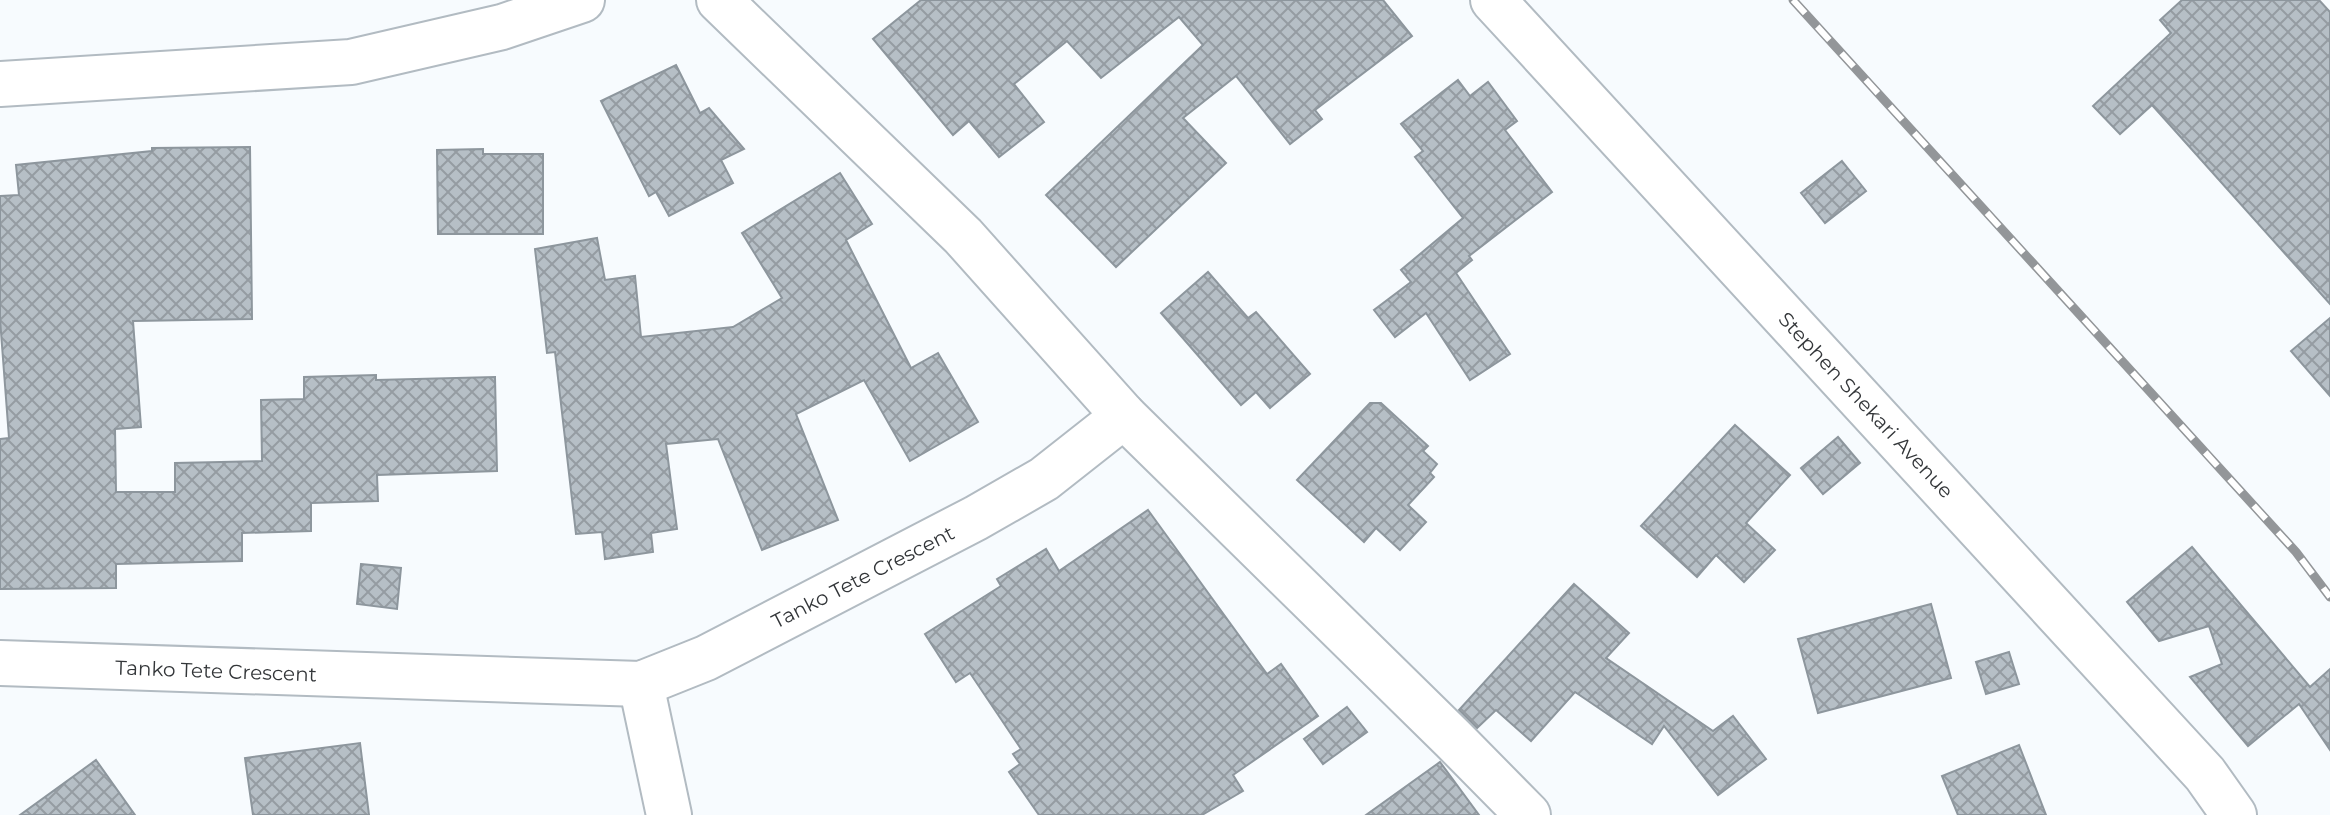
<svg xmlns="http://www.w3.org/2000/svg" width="2330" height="815" font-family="Montserrat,sans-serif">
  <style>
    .building { fill: url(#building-cross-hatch); stroke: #8d969d; stroke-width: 2 }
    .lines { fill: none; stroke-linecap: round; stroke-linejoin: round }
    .street-casing { stroke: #b2bbc2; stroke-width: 48 }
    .street { stroke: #fff; stroke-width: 44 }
    .rail-casing { stroke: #939699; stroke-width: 9 }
    .rail { stroke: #fff; stroke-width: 6; stroke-dasharray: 18; stroke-linecap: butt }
    .labels { text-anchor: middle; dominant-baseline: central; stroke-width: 7; stroke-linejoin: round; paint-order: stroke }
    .street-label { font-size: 20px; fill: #333639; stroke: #fff }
  </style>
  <defs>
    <pattern id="building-cross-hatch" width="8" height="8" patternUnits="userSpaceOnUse" patternTransform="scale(2)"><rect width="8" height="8" fill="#b6bfc6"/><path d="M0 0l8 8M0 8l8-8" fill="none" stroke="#959ca2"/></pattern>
  </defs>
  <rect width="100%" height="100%" fill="#f7fbfe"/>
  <!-- building -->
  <g class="building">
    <path d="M 921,0 L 1383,0 L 1412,36 L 1315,110 L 1322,119 L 1290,144 L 1236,76 L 1183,118 L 1226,163 L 1116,267 L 1046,195 L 1203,45 L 1179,17 L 1101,78 L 1067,41 L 1014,84 L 1044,122 L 999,157 L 969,121 L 953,135 L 873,39 Z"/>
    <path d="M 2182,0 L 2319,0 L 2330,12 L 2330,304 L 2152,105 L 2120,134 L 2093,106 L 2171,33 L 2160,20 Z"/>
    <path d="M 676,65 L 700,113 L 709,108 L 744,149 L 721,160 L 733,183 L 669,216 L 656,192 L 649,196 L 601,101 Z"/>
    <path d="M 1458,80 L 1470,96 L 1488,82 L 1517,121 L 1505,130 L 1552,192 L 1469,256 L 1472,260 L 1456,273 L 1510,354 L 1470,380 L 1426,313 L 1395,337 L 1374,310 L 1411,282 L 1401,270 L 1463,218 L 1415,157 L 1423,151 L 1401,124 Z"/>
    <path d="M 250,147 L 252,319 L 133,321 L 141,427 L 115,429 L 116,492 L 175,492 L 175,463 L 262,461 L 261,400 L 304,399 L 304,377 L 376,375 L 376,380 L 495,377 L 497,471 L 377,475 L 378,501 L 311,503 L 311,531 L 242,533 L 242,561 L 116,564 L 116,588 L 0,589 L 0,439 L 9,438 L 0,319 L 0,196 L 19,195 L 16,165 L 152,151 L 152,148 Z"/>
    <path d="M 483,149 L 483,154 L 543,154 L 543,234 L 438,234 L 437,150 Z"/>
    <path d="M 1842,161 L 1866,191 L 1825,223 L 1801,193 Z"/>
    <path d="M 840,173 L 872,224 L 846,240 L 911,368 L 938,353 L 978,422 L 910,461 L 864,380 L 796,414 L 838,520 L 762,550 L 718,439 L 666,444 L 677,529 L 651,533 L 653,552 L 605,559 L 602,532 L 576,534 L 555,352 L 547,353 L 535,249 L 597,238 L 605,280 L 635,276 L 641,337 L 733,327 L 782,298 L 742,233 Z"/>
    <path d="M 1208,272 L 1248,318 L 1256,312 L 1310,374 L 1270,408 L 1256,392 L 1241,405 L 1161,313 Z"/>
    <path d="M 2330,318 L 2330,396 L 2291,351 Z"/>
    <path d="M 1370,403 L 1381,403 L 1428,446 L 1423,451 L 1437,464 L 1430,473 L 1434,477 L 1408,505 L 1426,522 L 1400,550 L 1376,528 L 1364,542 L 1297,480 Z"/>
    <path d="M 1735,425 L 1790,475 L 1746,523 L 1775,550 L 1744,582 L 1716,555 L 1697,577 L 1641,526 Z"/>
    <path d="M 1838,437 L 1860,463 L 1823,494 L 1801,468 Z"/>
    <path d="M 1148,510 L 1267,674 L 1281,664 L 1318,716 L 1233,775 L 1243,791 L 1202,815 L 1039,815 L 1009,772 L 1020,764 L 1013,754 L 1021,749 L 970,673 L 956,682 L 925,634 L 1001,586 L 997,579 L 1046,549 L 1059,571 Z"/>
    <path d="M 2192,547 L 2310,687 L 2330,669 L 2330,750 L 2299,704 L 2248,746 L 2190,677 L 2222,664 L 2209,626 L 2159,641 L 2127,602 Z"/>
    <path d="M 361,564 L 401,568 L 397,609 L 357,604 Z"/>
    <path d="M 1574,584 L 1629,633 L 1606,658 L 1713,731 L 1733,716 L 1766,759 L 1718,795 L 1664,726 L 1652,744 L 1575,692 L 1531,741 L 1496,710 L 1477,728 L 1459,710 Z"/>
    <path d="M 1931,604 L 1951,678 L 1818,713 L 1798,639 Z"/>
    <path d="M 2009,652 L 2019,684 L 1986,694 L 1976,662 Z"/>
    <path d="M 1347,707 L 1367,732 L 1323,764 L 1304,739 Z"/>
    <path d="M 360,743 L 369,815 L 253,815 L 245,758 Z"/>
    <path d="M 2019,745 L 2046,815 L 1958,815 L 1942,776 Z"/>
    <path d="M 96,760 L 135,815 L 20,815 Z"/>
    <path d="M 1440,762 L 1479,815 L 1366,815 Z"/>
  </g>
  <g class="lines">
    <!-- street casing -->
    <g class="street-casing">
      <g id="street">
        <path d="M 719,0 L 963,236 L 1124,416 L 1453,739 L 1528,815"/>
        <path d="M 1493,0 L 2205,774 L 2234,815"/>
        <path d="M 0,84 L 351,62 L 502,27 L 582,0"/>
        <path d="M 0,663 L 641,684 L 706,658 L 976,518 L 1044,479 L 1124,416"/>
        <path d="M 641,684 L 669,815"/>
      </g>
    </g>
    <!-- street -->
    <use href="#street" class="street"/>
    <!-- rail casing -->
    <g class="rail-casing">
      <path id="rail" d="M 1793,0 L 2296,552 L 2330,597"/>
    </g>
    <!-- rail -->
    <use href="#rail" class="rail"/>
  </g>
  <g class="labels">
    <!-- street labels -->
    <g class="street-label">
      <text transform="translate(1866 405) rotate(47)">Stephen Shekari Avenue</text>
      <text transform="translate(863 577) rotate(-27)">Tanko Tete Crescent</text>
      <text transform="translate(216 671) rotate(2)">Tanko Tete Crescent</text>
    </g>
  </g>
</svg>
